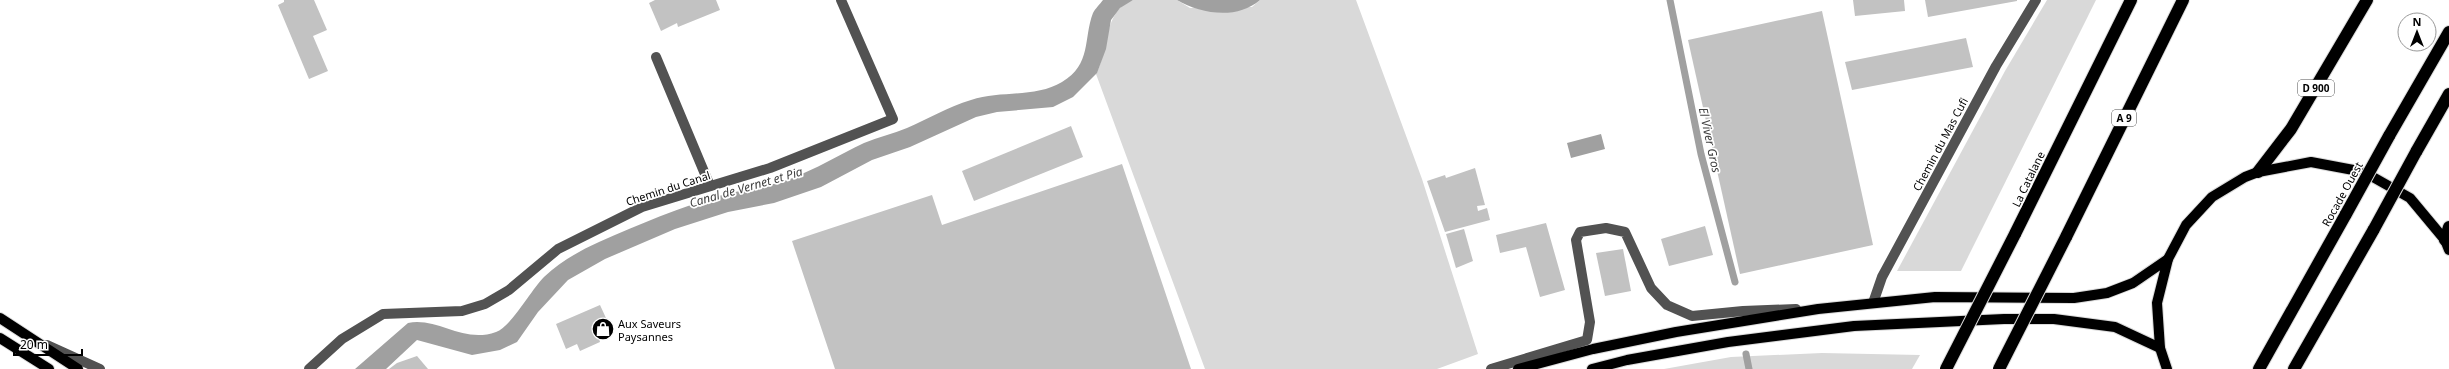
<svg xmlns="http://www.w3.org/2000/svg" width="2449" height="369" font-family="'Noto Sans',sans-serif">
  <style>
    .green { fill: #d9d9d9 }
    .water { fill: #a0a0a0 }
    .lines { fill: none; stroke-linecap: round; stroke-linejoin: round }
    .stream { stroke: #a0a0a0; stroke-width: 7 }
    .building { fill: #c2c2c2 }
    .major-casing { stroke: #dbdbdb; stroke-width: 12 }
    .highway-casing { stroke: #dbdbdb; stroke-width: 14 }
    .minor { stroke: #525252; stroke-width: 10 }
    .major { stroke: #000; stroke-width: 10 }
    .highway { stroke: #000; stroke-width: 12 }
    .highway-bridge-casing { stroke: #dbdbdb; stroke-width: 14; stroke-linecap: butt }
    .highway-bridge { stroke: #000; stroke-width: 12 }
    .labels { text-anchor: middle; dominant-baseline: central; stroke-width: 3.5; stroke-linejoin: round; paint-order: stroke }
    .shield { fill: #fff; stroke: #4c4c4c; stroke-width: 1 }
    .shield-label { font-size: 10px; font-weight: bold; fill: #000 }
    .street-label { font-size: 11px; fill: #000; stroke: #fff }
    .poi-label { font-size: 11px; fill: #000; stroke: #fff; text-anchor: start }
    .water-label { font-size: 12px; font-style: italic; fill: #414141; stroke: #fff }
  </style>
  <rect width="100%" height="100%" fill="#fff"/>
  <!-- green -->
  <g class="green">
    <path d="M 1133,0 L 1177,0 L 1190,8 L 1252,7 L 1260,0 L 1356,0 L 1422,179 L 1478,354 L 1437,369 L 1205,369 L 1096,74 C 1109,51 1103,10 1133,0 Z"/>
    <path d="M 2047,0 L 2096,0 L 1961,271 L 1897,271 L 2005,71 Z"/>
    <path d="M 1822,353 L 1920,355 L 1912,369 L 1664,369 L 1731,357 Z"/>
  </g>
  <!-- water -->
  <g class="water">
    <path d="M 1103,0 L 1133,0 L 1120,8 L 1111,20 L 1106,49 L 1097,73 L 1073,97 L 1053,107 L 997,112 L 976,117 L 910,147 L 872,160 L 821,187 L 774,203 L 728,212 L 675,229 L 605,259 L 568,280 L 538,312 L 517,342 L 500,350 L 472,355 L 417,340 L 386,369 L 355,369 L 408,323 C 438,317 463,344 496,332 C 511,327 531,290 544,277 C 560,262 579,251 599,242 C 640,224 680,207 722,195 C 745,189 768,187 790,179 C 816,169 839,155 864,143 C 878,137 893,134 907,128 C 928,119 948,107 971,100 C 1001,90 1036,98 1062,82 C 1092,64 1083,39 1093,13 C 1095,9 1100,4 1103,0 Z"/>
    <path d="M 1177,0 L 1260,0 C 1237,20 1201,14 1177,0 Z"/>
    <path d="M 1601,134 L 1605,149 L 1571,158 L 1567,143 Z"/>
  </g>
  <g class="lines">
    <!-- stream -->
    <g class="stream">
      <path d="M 1670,0 L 1701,154 L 1735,282"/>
      <path d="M 1746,354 L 1749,369"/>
    </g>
  </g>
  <!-- building -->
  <g class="building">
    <path d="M 284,0 L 314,0 L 327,30 L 313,36 L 328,71 L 309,79 L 278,5 L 284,2 Z"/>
    <path d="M 655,0 L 716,0 L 720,10 L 678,27 L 677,23 L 661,31 L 649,3 Z"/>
    <path d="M 1853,0 L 1904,0 L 1905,11 L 1855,16 Z"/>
    <path d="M 1925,0 L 2017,0 L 2017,1 L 1928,17 Z"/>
    <path d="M 1822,11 L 1873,245 L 1740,274 L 1688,40 Z"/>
    <path d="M 1966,38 L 1973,67 L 1852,90 L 1845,62 Z"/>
    <path d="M 1071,126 L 1083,157 L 974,201 L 962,171 Z"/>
    <path d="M 1122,164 L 1191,369 L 835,369 L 792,241 L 932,195 L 942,225 Z"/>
    <path d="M 1475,168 L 1485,205 L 1477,206 L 1478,211 L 1487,208 L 1490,220 L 1445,232 L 1427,181 L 1445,175 L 1446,178 Z"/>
    <path d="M 1546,223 L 1565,290 L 1540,297 L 1526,247 L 1500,253 L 1496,235 Z"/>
    <path d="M 1705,226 L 1713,255 L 1669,266 L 1661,239 Z"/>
    <path d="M 1464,229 L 1473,261 L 1456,268 L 1446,234 Z"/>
    <path d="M 1623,249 L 1631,291 L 1605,296 L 1596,253 Z"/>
    <path d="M 600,305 L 611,329 L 598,335 L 600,342 L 580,351 L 577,344 L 566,349 L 556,324 Z"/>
    <path d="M 417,356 L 428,369 L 389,369 L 397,363 Z"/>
  </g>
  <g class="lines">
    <!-- major casing -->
    <g class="major-casing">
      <g id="major">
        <path d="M 0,318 L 78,369"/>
        <path d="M 0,338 L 49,369"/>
        <path d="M 1518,369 L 1593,349 L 1676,332 L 1818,309 L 1935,297 L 2074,298 L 2107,293 L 2133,283 L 2168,259"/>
        <path d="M 1592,369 L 1627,360 L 1728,342 L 1854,326 L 2004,319 L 2054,319 L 2115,327 L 2160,348"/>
        <path d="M 2167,369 L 2160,348 L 2157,303 L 2168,259 L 2186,225 L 2212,197 L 2245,177 L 2258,172 L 2311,162 L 2364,172 L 2410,198 L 2445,240 L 2449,250"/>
      </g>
    </g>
    <!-- highway casing -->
    <g class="highway-casing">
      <g id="highway">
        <path d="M 2389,136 L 2449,32"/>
        <path d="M 2416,152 L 2449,94"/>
        <path d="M 2258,172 L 2291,129 L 2367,0"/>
        <path d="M 2015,234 L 2131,0"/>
        <path d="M 2066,237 L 2183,0"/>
        <path d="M 2445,240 L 2449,227"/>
        <path d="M 2259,369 L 2346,214"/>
        <path d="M 2294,369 L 2374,229"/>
      </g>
    </g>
    <!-- minor -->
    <g class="minor">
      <path d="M 656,57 L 710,186"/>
      <path d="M 1873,303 L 1882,277 L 1996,66 L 2036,0"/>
      <path d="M 47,345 L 100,369"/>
      <path d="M 309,369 L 342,339 L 383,314 L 462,311 L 485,304 L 509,290 L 558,249 L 642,207 L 770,168 L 893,119 L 841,0"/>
      <path d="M 1491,369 L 1587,340 L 1590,322 L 1576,240 L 1580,232 L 1606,228 L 1625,232 L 1651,288 L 1667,305 L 1692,316 L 1743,311 L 1796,309"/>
    </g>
    <!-- major -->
    <use href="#major" class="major"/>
    <!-- highway -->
    <use href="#highway" class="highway"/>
    <!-- highway-bridge casing -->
    <g class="highway-bridge-casing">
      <g id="highway-bridge">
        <path d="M 2346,214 L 2389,136"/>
        <path d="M 2374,229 L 2416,152"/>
        <path d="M 1946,369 L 2015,234"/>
        <path d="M 1999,369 L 2066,237"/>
      </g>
    </g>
    <!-- highway-bridge -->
    <use href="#highway-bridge" class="highway-bridge"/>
  </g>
  <!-- icons -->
  <defs>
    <g id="shop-disc" transform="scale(1.15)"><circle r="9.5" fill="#000" stroke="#fff"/><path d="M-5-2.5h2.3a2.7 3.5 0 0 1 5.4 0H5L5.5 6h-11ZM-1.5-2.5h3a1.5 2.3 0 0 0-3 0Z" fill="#fff"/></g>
  </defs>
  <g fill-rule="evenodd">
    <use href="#shop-disc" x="603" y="329"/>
  </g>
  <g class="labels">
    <!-- shield labels -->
    <g class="shield">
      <rect x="2298" y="80" width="36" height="16" rx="3"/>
      <rect x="2112" y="110" width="24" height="16" rx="3"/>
    </g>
    <g class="shield-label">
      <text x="2316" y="88">D 900</text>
      <text x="2124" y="118">A 9</text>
    </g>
    <!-- street labels -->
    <g class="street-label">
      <text transform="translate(1940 144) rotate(-62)">Chemin du Mas Cufi</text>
      <text transform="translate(2028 179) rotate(-64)">La Catalane</text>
      <text transform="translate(668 188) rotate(-18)">Chemin du Canal</text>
      <text transform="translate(2342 194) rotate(-61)">Rocade Ouest</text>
    </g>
    <!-- poi labels -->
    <g class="poi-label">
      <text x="618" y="323">Aux Saveurs<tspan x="618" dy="13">Paysannes</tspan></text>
    </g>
    <!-- water labels -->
    <g class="water-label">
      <text transform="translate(1710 140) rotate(78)">El Viver Gros</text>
      <text transform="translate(746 187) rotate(-16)">Canal de Vernet et Pia</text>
    </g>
  </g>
  <!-- north arrow -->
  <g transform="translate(2417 32)"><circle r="19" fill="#ffffff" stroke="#999999"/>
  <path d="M0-3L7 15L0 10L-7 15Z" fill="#000000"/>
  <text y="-6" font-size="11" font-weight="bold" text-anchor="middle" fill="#000000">N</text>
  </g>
  <!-- scale -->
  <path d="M14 349v6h68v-6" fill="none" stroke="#000000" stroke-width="2"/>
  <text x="20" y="349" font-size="12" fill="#000000" stroke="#ffffff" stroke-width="3" paint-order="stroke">20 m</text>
</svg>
